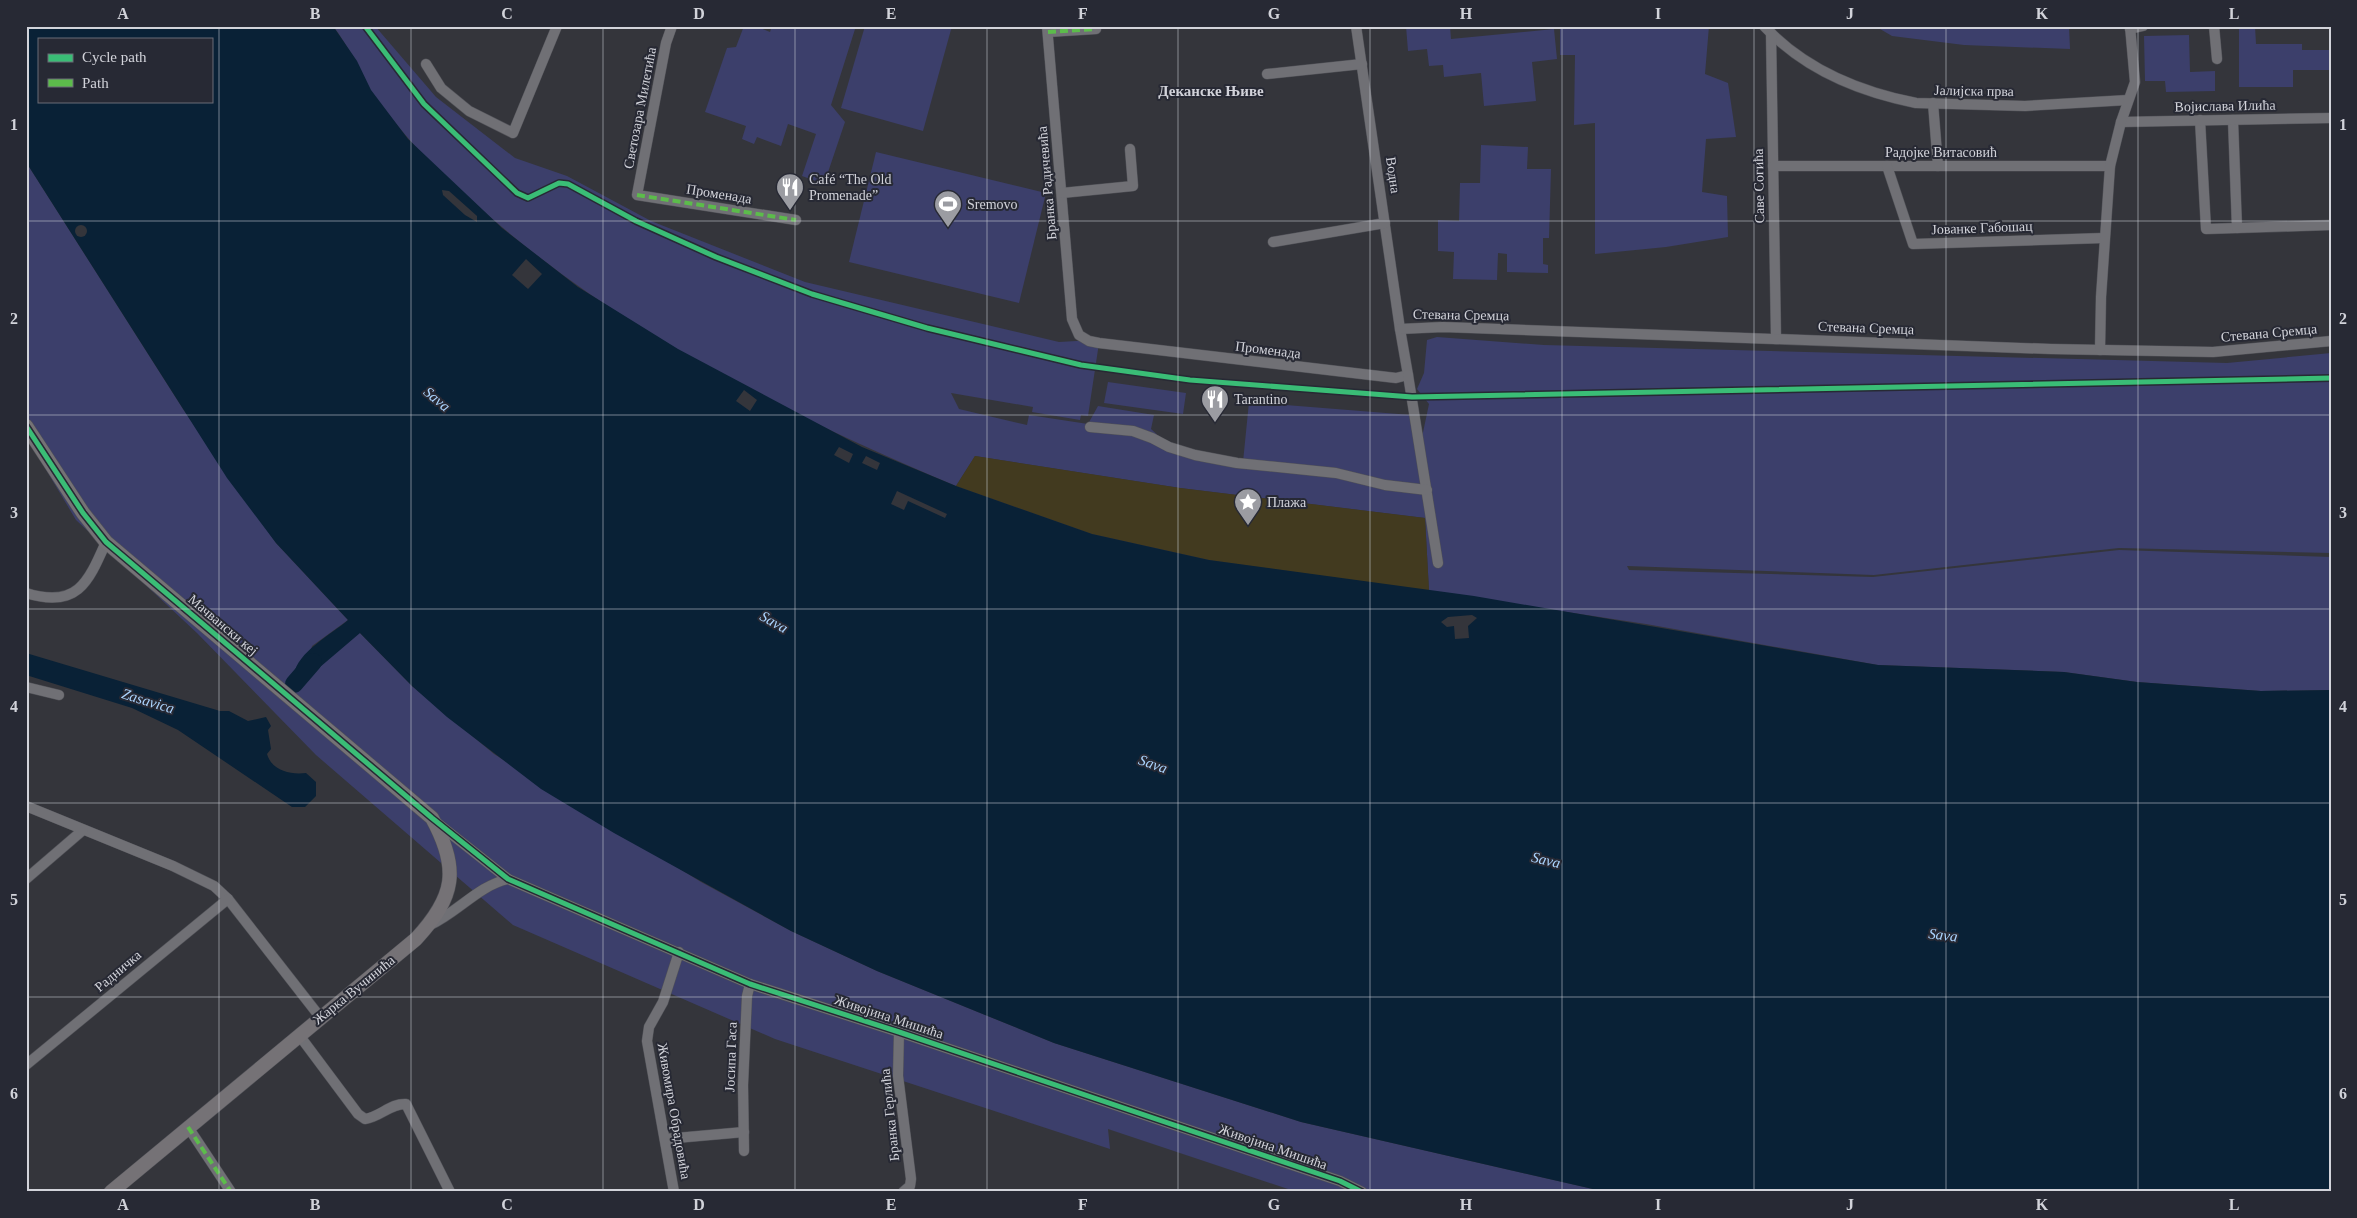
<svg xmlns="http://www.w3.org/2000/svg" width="2357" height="1218" font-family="Georgia,serif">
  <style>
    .green { fill: #3c3f6b }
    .sand { fill: #423a1f }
    .water { fill: #092136; fill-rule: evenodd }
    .pier { fill: #34353b }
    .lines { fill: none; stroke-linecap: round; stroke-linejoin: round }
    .river { stroke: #092136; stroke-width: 18 }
    .street-casing { stroke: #505157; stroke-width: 11 }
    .secondary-casing { stroke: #505157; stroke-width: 15 }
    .street { stroke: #707075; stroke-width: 10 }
    .secondary { stroke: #757276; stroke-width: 14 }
    .quiet { stroke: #5cbc4b; stroke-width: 4; stroke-dasharray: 8 4; stroke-linecap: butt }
    .cycleway-casing { stroke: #272934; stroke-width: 8 }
    .cycleway { stroke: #3abd76; stroke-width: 5 }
    .grid { fill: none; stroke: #d2d3da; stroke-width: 1; stroke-opacity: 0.55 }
    .labels { text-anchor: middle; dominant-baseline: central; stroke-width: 4; stroke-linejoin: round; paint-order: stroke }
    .street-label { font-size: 14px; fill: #d2d3da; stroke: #272934 }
    .poi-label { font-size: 14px; fill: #d2d3da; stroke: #272934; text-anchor: start }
    .neighbourhood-label { font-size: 15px; font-weight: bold; fill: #d2d3da; stroke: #272934 }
    .water-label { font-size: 15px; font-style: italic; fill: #abd4fe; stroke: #272934 }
    .neatline { fill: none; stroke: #d2d3da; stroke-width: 2 }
    .grid-label { font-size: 16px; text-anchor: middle; font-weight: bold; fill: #d2d3da }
  </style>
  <rect width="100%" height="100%" fill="#34353b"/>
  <!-- green -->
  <g class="green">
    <path d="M 333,26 L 375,26 L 436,97 L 515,158 L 567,176 L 651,221 L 805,282 L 1059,342 L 1094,340 L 1099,343 L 1088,416 L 1081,415 L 1080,420 L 1032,412 L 1033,407 L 951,393 L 959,409 L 1027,425 L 1029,415 L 1088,424 L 1098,406 L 1154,415 L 1151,429 L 1176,452 L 1243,462 L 1249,402 L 1411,415 L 1418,456 L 1429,404 L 1417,389 L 1424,373 L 1427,340 L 1437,337 L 1544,345 L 2227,363 L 2331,353 L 2331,553 L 2119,548 L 1874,575 L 1627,566 L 1629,570 L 1873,577 L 2119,550 L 2331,557 L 2331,690 L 2261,691 L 2137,682 L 2064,672 L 1878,665 L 1646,624 L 1429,591 L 1425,518 L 1180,488 L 975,456 L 956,486 C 786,415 607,325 470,199 C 449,179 426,160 408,138 C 395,123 382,107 371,91 C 358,70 349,46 333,26 Z"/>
    <path d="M 744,26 L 755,26 L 770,32 L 772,26 L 856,26 L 831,105 L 845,122 L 824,184 L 802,176 L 816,134 L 788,124 L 781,146 L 757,137 L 754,144 L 742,139 L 746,126 L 705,112 L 727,48 L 736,47 Z"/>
    <path d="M 865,26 L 952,26 L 923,131 L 841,108 Z"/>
    <path d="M 1406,26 L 1450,26 L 1451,39 L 1554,29 L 1557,59 L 1532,62 L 1536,101 L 1484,106 L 1481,73 L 1444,77 L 1443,65 L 1429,66 L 1427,49 L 1408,51 Z"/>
    <path d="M 1560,26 L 1709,26 L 1705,74 L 1728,83 L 1736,137 L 1706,139 L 1702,192 L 1727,196 L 1728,237 L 1666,247 L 1595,254 L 1595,123 L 1574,125 L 1575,55 L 1560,55 Z"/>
    <path d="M 1875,26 L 2069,26 L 2070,49 L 1964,45 L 1892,36 Z"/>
    <path d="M 2239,26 L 2255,26 L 2256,44 L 2302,44 L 2302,50 L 2331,50 L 2331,70 L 2293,70 L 2293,87 L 2239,87 Z"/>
    <path d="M 2189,35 L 2190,72 L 2215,71 L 2215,91 L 2166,92 L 2165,81 L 2145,81 L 2144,36 Z"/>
    <path d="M 1481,145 L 1528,147 L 1527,169 L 1551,169 L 1549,238 L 1543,238 L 1543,264 L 1548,265 L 1548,273 L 1507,272 L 1507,254 L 1498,253 L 1497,280 L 1453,279 L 1454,252 L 1438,251 L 1438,220 L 1459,221 L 1460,183 L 1480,183 Z"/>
    <path d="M 876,152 L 1046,193 L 1019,303 L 849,262 Z"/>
    <path d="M 26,162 L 183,409 L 276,543 L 348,620 L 312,646 L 306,678 L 359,632 L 412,686 L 494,754 L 701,882 L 791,931 L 877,971 L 1054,1043 L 1301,1122 L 1606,1192 L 1297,1192 L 1108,1129 L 1110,1149 L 775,1039 L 513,925 L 316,755 L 197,633 L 76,520 L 26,436 Z"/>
    <path d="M 1108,382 L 1186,393 L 1183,414 L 1104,403 Z"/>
  </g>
  <!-- sand -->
  <path class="sand" d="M 975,456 L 1180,488 L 1425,518 L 1429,591 L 1209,560 L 1092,534 L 956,486 Z"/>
  <!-- water -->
  <g class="water">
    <path d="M 26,26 L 333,26 L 357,61 L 371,90 L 408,139 L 502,228 L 578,287 L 678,349 L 862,447 L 956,486 L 1092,534 L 1209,560 L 1474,596 L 1878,665 L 2064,672 L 2137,682 L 2261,691 L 2331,690 L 2331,1192 L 1606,1192 L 1301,1122 L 1054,1043 L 877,971 L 791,931 L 614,833 L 541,789 L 447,717 L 412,686 L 360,633 L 306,679 L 297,679 L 294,675 C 297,652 332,634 348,620 L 276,543 L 227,478 L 26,162 ZM 39,39 L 211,39 L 211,101 L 39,101 Z"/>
    <path d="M 26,653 L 220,711 L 229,711 L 248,721 L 266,717 L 271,726 L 268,730 L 271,749 L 267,754 C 272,771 291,775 306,773 L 316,782 L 316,796 L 305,807 L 292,807 L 178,730 L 132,708 L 26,675 Z"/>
  </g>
  <!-- pier -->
  <g class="pier">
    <path d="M 442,190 L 449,191 L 477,216 L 477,222 L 465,215 L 443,195 Z"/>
    <circle cx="81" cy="231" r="6"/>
    <path d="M 526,259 L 542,274 L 528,289 L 512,275 Z"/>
    <path d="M 744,390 L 757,400 L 750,411 L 736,401 Z"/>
    <path d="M 839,447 L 853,454 L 849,463 L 834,455 Z"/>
    <path d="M 866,456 L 880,463 L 877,470 L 862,463 Z"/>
    <path d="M 897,491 L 947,514 L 945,518 L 908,501 L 904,510 L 891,504 Z"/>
    <path d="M 1472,615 L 1477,618 L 1468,626 L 1469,638 L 1455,639 L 1454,626 L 1447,627 L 1441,622 L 1448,617 Z"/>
  </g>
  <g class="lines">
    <!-- river -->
    <path class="river" d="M 294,684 L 313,662"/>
    <!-- street casing -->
    <g class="street-casing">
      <g id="street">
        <path d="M 672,26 L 666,43 L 637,195 L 796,220"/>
        <path d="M 1047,26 L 1072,319 L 1079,335 L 1089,341 L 1099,343 L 1396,378 L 1408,375 L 1400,329 L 1356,26"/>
        <path d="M 1764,26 C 1804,69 1860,92 1916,103 L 2025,106 L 2128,100"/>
        <path d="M 2214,26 L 2217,59"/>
        <path d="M 2130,29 L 2143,26"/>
        <path d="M 1048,32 L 1096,29"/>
        <path d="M 1771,33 L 1776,339"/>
        <path d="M 426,64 L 441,88 L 469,111 L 513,133 L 557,26"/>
        <path d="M 1267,74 L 1362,64"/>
        <path d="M 1933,103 L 1938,166"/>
        <path d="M 2200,120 L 2206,229 L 2237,228"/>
        <path d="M 2233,120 L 2237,228 L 2331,225"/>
        <path d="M 2121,122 L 2331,118"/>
        <path d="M 1773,166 L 2110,166"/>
        <path d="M 1887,166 L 1913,244 L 2104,238"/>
        <path d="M 1062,193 L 1133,186 L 1130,149"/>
        <path d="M 1273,242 L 1385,223"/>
        <path d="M 1400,329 L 1443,327 L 2051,349 L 2213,352 L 2331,341"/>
        <path d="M 2100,350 L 2101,297 L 2110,166 L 2121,122 L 2135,82 L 2130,26"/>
        <path d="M 1408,375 L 1438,563"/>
        <path d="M 1090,427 L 1133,431 L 1152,438 L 1169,447 L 1195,455 L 1237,463 L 1336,473 L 1385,485 L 1427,490"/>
        <path d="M 26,593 C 77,609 88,583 106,542"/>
        <path d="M 26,687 L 59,695"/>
        <path d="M 26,806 L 173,866 L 214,886 L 228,899 L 320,1017"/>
        <path d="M 436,822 L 508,879 L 750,984 L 899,1032 L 1340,1181 L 1362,1192"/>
        <path d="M 26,879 L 83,830"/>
        <path d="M 430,925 C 458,912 478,886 508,879"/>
        <path d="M 899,1032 L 898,1076 L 911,1179 L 910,1186 L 903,1192"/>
        <path d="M 299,1035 L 358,1114 L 365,1119 C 380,1117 391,1103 406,1104 L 450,1192"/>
        <path d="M 26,1065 L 228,899"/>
        <path d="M 188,1127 L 231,1192"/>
        <path d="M 665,1139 L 744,1132"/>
        <path d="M 744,1151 L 743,1085 L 747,996 L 750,984"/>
        <path d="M 674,1192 L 647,1041 L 649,1027 L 663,1002 L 679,952"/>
      </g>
    </g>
    <!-- secondary casing -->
    <g class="secondary-casing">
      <path id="secondary" d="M 26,426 L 83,513 L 106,542 L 432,818 C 460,869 455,897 416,939 L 111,1192"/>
    </g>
    <!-- street -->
    <use href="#street" class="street"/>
    <!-- secondary -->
    <use href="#secondary" class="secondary"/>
    <!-- quiet -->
    <g class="quiet">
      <path d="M 1048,32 L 1096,29"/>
      <path d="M 637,195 L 796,220"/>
      <path d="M 188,1127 L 231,1192"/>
    </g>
    <!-- cycleway casing -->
    <g class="cycleway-casing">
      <g id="cycleway">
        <path d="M 365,26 L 424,104 L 517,193 L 528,198 L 559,183 L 568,184 L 636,221 L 716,257 L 812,294 L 927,328 L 1081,365 L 1190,380 L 1412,397 L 2331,378"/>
        <path d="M 26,426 L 83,513 L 106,542 L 432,818 L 508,879 L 750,984 L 899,1032 L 1340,1181 L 1362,1192"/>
      </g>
    </g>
    <!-- cycleway -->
    <use href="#cycleway" class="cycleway"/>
  </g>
  <!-- grid -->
  <path class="grid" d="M 219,26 L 219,1192M 411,26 L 411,1192M 603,26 L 603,1192M 795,26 L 795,1192M 987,26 L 987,1192M 1178,26 L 1178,1192M 1370,26 L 1370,1192M 1562,26 L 1562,1192M 1754,26 L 1754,1192M 1946,26 L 1946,1192M 2138,26 L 2138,1192M 26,221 L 2331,221M 26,415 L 2331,415M 26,609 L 2331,609M 26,803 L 2331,803M 26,997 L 2331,997"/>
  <!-- icons -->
  <defs>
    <g id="restaurant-pin" transform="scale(1.4375)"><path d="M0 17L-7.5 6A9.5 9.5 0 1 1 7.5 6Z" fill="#9b9ca2" stroke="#272934"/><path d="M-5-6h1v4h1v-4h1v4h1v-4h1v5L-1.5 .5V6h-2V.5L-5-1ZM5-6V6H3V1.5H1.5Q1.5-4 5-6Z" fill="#fff"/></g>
    <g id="stadium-pin" transform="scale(1.4375)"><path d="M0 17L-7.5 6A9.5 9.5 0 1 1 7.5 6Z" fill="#9b9ca2" stroke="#272934"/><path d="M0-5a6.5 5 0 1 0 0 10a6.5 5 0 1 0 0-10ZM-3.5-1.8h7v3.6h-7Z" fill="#fff"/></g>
    <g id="sight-pin" transform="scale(1.4375)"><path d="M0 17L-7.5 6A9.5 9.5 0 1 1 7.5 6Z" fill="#9b9ca2" stroke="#272934"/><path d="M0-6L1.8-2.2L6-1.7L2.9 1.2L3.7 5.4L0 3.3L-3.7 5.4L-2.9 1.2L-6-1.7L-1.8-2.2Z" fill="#fff"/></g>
  </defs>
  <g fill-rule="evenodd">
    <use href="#restaurant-pin" x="790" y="187"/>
    <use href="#stadium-pin" x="948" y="204"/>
    <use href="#restaurant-pin" x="1215" y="399"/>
    <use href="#sight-pin" x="1248" y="502"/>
  </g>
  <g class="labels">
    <!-- street labels -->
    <g class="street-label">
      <text transform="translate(1974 91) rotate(1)">Јалијска прва</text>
      <text transform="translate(2225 106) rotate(-1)">Војислава Илића</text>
      <text transform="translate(640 108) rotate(-79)">Светозара Милетића</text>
      <text x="1941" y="152">Радојке Витасовић</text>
      <text transform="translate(1393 175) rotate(82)">Водна</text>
      <text transform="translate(1047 183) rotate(-95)">Бранка Радичевића</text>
      <text transform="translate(1759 186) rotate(-91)">Саве Согића</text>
      <text transform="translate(719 194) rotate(9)">Променада</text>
      <text transform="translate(1982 228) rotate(-2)">Јованке Габошац</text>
      <text transform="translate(1461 315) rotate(1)">Стевана Сремца</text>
      <text transform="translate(1866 328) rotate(2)">Стевана Сремца</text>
      <text transform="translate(2269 333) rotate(-5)">Стевана Сремца</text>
      <text transform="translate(1268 350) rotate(7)">Променада</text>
      <text transform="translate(223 625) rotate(40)">Мачвански кеј</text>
      <text transform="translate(118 971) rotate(-40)">Радничка</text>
      <text transform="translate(354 990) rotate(-39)">Жарка Вучинића</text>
      <text transform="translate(889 1017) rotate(18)">Живојина Мишића</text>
      <text transform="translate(731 1057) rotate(-88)">Јосипа Гаса</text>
      <text transform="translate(674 1111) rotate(80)">Живомира Обрадовића</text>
      <text transform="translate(890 1115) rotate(-96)">Бранка Герлића</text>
      <text transform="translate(1273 1147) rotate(19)">Живојина Мишића</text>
    </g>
    <!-- poi labels -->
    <g class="poi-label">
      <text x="809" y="179">Café “The Old<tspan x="809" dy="16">Promenade”</tspan></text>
      <text x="967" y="204">Sremovo</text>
      <text x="1234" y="399">Tarantino</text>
      <text x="1267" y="502">Плажа</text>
    </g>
    <!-- neighbourhood labels -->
    <g class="neighbourhood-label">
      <text x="1211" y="91">Деканске Њиве</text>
    </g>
    <!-- water labels -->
    <g class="water-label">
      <text transform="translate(437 399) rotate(40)">Sava</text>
      <text transform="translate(774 622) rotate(30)">Sava</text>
      <text transform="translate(148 701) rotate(17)">Zasavica</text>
      <text transform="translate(1153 764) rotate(20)">Sava</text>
      <text transform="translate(1546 860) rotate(13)">Sava</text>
      <text transform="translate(1943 935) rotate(7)">Sava</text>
    </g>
  </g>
  <!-- border -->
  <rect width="2357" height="1218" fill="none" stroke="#272934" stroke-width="55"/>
  <!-- legend -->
  <rect x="38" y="38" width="175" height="65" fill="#272934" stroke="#6b6d76"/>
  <rect x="48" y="54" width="25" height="8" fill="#3abd76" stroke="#6b6d76"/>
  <text x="82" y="62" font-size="15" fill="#d2d3da">Cycle path</text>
  <rect x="48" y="79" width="25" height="8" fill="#5cbc4b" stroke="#6b6d76"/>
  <text x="82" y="88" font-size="15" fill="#d2d3da">Path</text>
  <rect x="28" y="28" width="2302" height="1162" class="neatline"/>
  <g class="grid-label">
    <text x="123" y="19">A</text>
    <text x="315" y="19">B</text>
    <text x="507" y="19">C</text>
    <text x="699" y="19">D</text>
    <text x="891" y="19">E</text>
    <text x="1083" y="19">F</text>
    <text x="1274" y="19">G</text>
    <text x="1466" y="19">H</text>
    <text x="1658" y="19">I</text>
    <text x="1850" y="19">J</text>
    <text x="2042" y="19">K</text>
    <text x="2234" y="19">L</text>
    <text x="14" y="130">1</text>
    <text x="2343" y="130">1</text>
    <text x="14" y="324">2</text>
    <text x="2343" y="324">2</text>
    <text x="14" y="518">3</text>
    <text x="2343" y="518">3</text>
    <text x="14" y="712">4</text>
    <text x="2343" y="712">4</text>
    <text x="14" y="905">5</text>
    <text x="2343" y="905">5</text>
    <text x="14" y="1099">6</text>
    <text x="2343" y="1099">6</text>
    <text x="123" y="1210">A</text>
    <text x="315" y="1210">B</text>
    <text x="507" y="1210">C</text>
    <text x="699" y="1210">D</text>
    <text x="891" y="1210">E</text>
    <text x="1083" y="1210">F</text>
    <text x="1274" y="1210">G</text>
    <text x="1466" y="1210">H</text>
    <text x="1658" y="1210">I</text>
    <text x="1850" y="1210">J</text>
    <text x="2042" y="1210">K</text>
    <text x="2234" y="1210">L</text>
  </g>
</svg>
